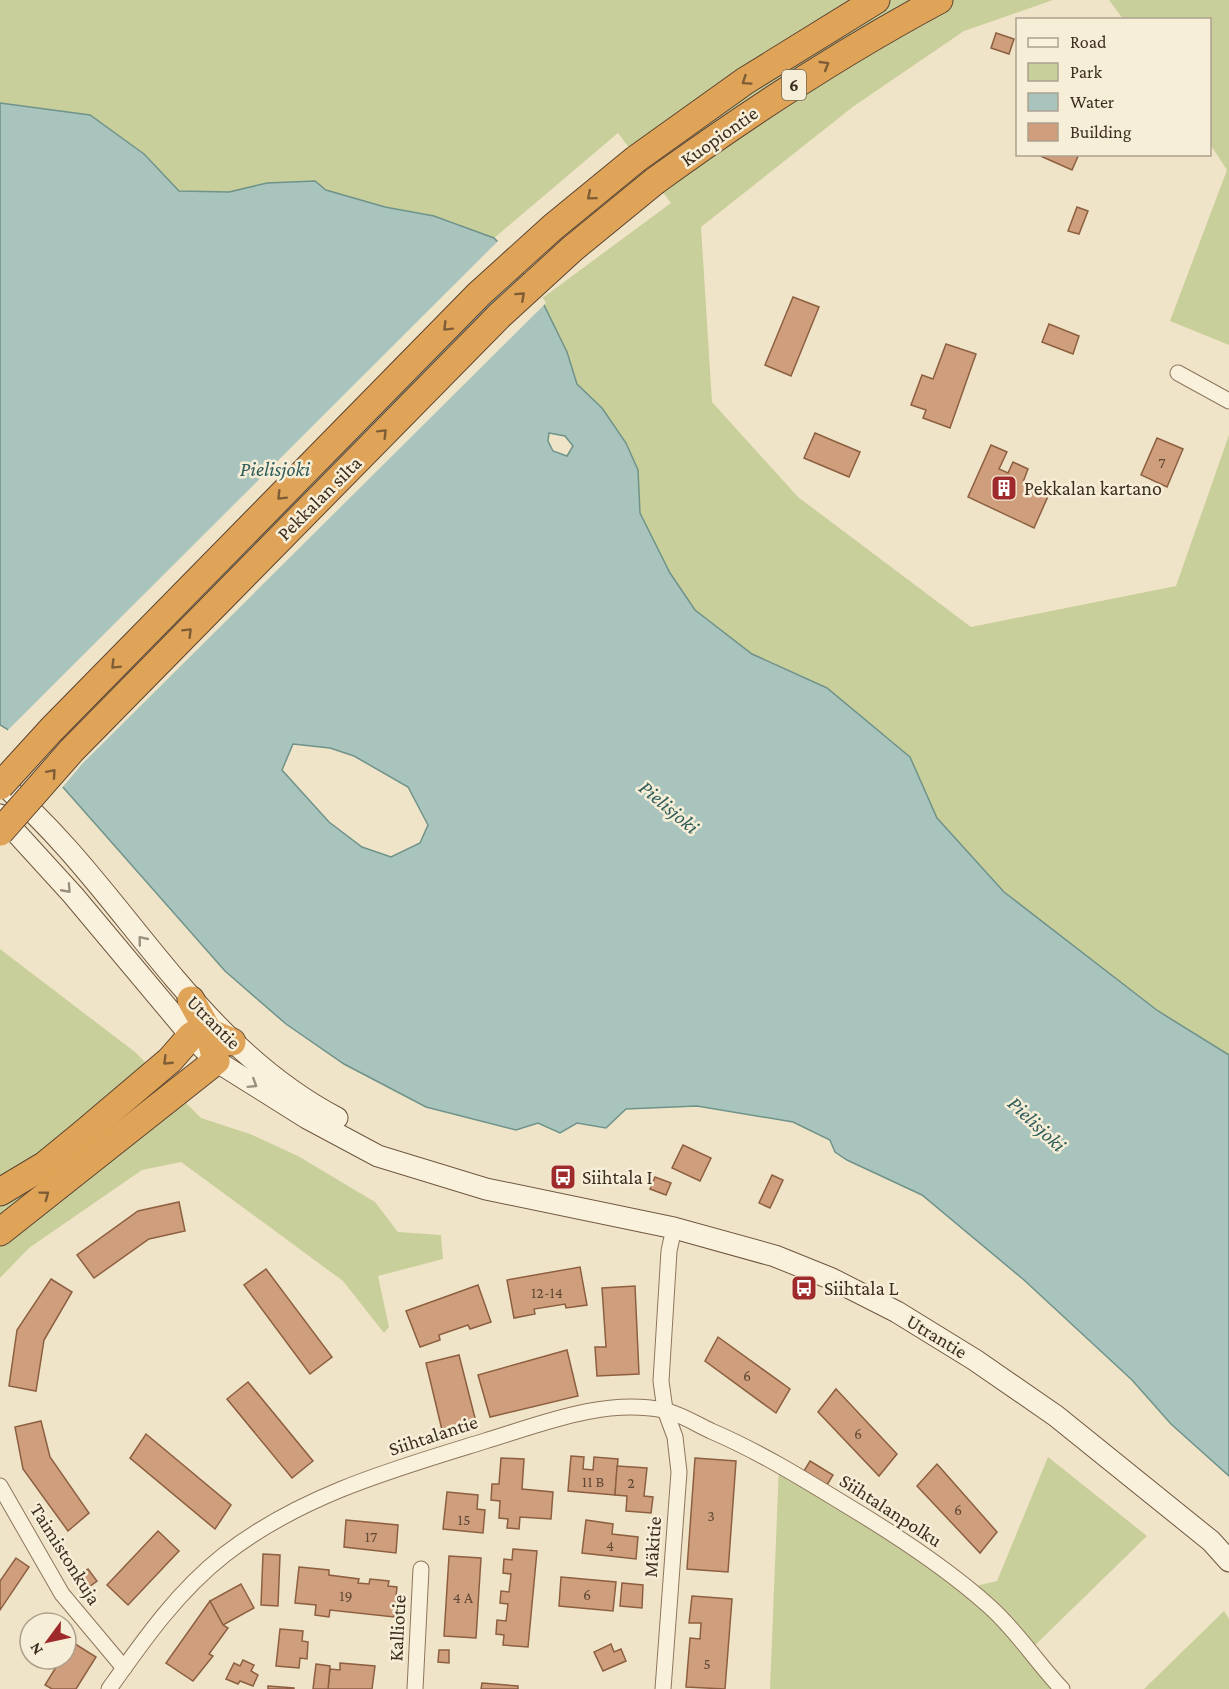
<svg xmlns="http://www.w3.org/2000/svg" width="1229" height="1689" font-family="'Crimson Pro',serif">
  <style>
    .green { fill: #c9cf9b }
    .water { fill: #a9c4bc; stroke: #6f938a; stroke-width: 1.5; fill-rule: evenodd }
    .pier { fill: #f0e4c8 }
    .building { fill: #cf9f7d; stroke: #8d5f41; stroke-width: 1.5 }
    .lines { fill: none; stroke-linecap: round; stroke-linejoin: round }
    .street-casing { stroke: #8d765c; stroke-width: 17 }
    .secondary-casing { stroke: #6f573f; stroke-width: 23 }
    .highway-casing { stroke: #5b4430; stroke-width: 29 }
    .street { stroke: #faf1dc; stroke-width: 15 }
    .secondary { stroke: #faf1dc; stroke-width: 21 }
    .highway { stroke: #e0a458; stroke-width: 27 }
    .highway-bridge-casing { stroke: #5b4430; stroke-width: 29; stroke-linecap: butt }
    .highway-bridge { stroke: #e0a458; stroke-width: 27 }
    .oneway { stroke: #7e5d36 }
    .oneway2 { stroke: #9c907e }
    .labels { text-anchor: middle; dominant-baseline: central; stroke-width: 5; stroke-linejoin: round; paint-order: stroke }
    .number-label { font-size: 16px; fill: #624a37 }
    .shield { fill: #f7eed8; stroke: #756857; stroke-width: 1.5 }
    .shield-label { font-size: 18px; font-weight: bold; fill: #3d2e20 }
    .street-label { font-size: 20px; fill: #3d2e20; stroke: #f7eed8 }
    .poi-label { font-size: 20px; fill: #3d2e20; stroke: #f7eed8; text-anchor: start }
    .water-label { font-size: 21px; font-style: italic; fill: #2f5d5a; stroke: #f7eed8 }
  </style>
  <rect width="100%" height="100%" fill="#f0e4c8"/>
  <!-- green -->
  <g class="green">
    <path d="M 0,0 L 1053,0 L 964,31 L 854,106 L 701,227 L 712,402 L 798,497 L 971,627 L 1176,586 L 1229,435 L 1229,1056 L 1158,1011 L 1004,892 L 937,818 L 910,756 L 827,688 L 752,654 L 695,610 L 670,573 L 640,513 L 638,470 L 626,443 L 602,408 L 577,384 L 567,352 L 541,299 L 671,203 L 618,133 L 494,238 C 474,231 454,221 433,216 C 397,207 344,206 315,181 L 267,183 L 229,192 L 179,191 L 144,154 L 90,115 L 0,103 Z"/>
    <path d="M 1109,0 L 1229,0 L 1229,345 L 1170,321 L 1227,170 L 1210,144 L 1210,20 L 1123,19 Z"/>
    <path d="M 0,949 L 135,1052 L 201,1118 L 250,1134 L 298,1156 L 375,1202 L 398,1232 L 441,1235 L 443,1259 L 378,1276 L 389,1327 L 384,1333 L 343,1281 L 181,1162 L 142,1170 L 29,1248 L 0,1278 Z"/>
    <path d="M 1048,1457 L 1147,1536 L 1026,1654 L 1061,1689 L 770,1689 L 779,1464 L 967,1588 L 997,1581 Z"/>
    <path d="M 1224,1611 L 1229,1619 L 1229,1689 L 1144,1689 Z"/>
  </g>
  <!-- water -->
  <path class="water" d="M 0,103 L 90,115 L 144,154 L 179,191 L 229,192 L 267,183 L 315,181 L 326,190 L 385,207 L 434,216 L 494,238 L 514,259 L 541,299 L 567,352 L 577,384 L 602,408 L 626,443 L 638,470 L 640,513 L 670,573 L 695,610 L 752,654 L 827,688 L 910,757 L 937,818 L 1004,892 L 1158,1011 L 1229,1055 L 1229,1476 L 1171,1424 L 1132,1380 L 1024,1280 L 922,1195 L 847,1160 L 835,1152 L 830,1140 L 793,1122 L 697,1106 L 626,1109 L 606,1128 L 577,1123 L 560,1133 L 538,1123 L 516,1130 L 426,1107 L 344,1064 L 286,1024 L 225,971 L 54,777 L 7,729 L 0,725 ZM 549,433 L 565,436 L 573,446 L 567,456 L 553,451 L 548,441 ZM 293,744 L 330,748 L 354,756 L 408,787 L 428,825 L 420,843 L 391,857 L 362,847 L 329,822 L 282,770 Z"/>
  <!-- pier -->
  <g class="pier">
    <path d="M 500,239 L 516,257 L 508,284 L 34,761 L 6,732 Z"/>
    <path d="M 528,274 L 546,303 L 82,764 L 61,789 L 38,765 L 58,742 Z"/>
  </g>
  <!-- building -->
  <g class="building">
    <path d="M 996,33 L 1014,39 L 1009,54 L 991,48 Z"/>
    <path d="M 1036,154 L 1079,154 L 1072,170 Z"/>
    <path d="M 1077,207 L 1088,211 L 1079,234 L 1068,231 Z"/>
    <path d="M 793,297 L 819,307 L 791,376 L 765,365 Z"/>
    <path d="M 1049,324 L 1079,336 L 1073,354 L 1042,342 Z"/>
    <path d="M 946,344 L 976,354 L 950,428 L 923,418 L 926,410 L 911,405 L 922,375 L 933,379 Z"/>
    <path d="M 815,433 L 860,452 L 849,477 L 804,458 Z"/>
    <path d="M 1157,438 L 1183,449 L 1167,487 L 1141,475 Z"/>
    <path d="M 991,445 L 1007,452 L 999,469 L 1008,473 L 1013,462 L 1028,469 L 1023,482 L 1049,494 L 1034,528 L 968,497 Z"/>
    <path d="M 683,1145 L 711,1158 L 700,1181 L 672,1168 Z"/>
    <path d="M 772,1175 L 783,1180 L 770,1208 L 759,1203 Z"/>
    <path d="M 655,1177 L 671,1183 L 666,1195 L 650,1189 Z"/>
    <path d="M 179,1202 L 185,1231 L 149,1239 L 94,1278 L 77,1255 L 138,1211 Z"/>
    <path d="M 580,1267 L 587,1305 L 566,1308 L 565,1304 L 534,1309 L 535,1314 L 514,1318 L 507,1280 Z"/>
    <path d="M 266,1269 L 332,1357 L 310,1374 L 244,1285 Z"/>
    <path d="M 51,1279 L 72,1292 L 44,1340 L 36,1391 L 9,1386 L 17,1330 Z"/>
    <path d="M 478,1285 L 491,1322 L 470,1329 L 468,1325 L 439,1335 L 440,1340 L 420,1347 L 406,1311 Z"/>
    <path d="M 635,1286 L 639,1374 L 597,1376 L 595,1347 L 606,1347 L 602,1288 Z"/>
    <path d="M 718,1337 L 790,1389 L 776,1413 L 705,1361 Z"/>
    <path d="M 567,1350 L 578,1396 L 490,1417 L 478,1375 Z"/>
    <path d="M 459,1355 L 476,1422 L 442,1430 L 426,1363 Z"/>
    <path d="M 248,1382 L 313,1461 L 292,1478 L 227,1399 Z"/>
    <path d="M 836,1389 L 897,1454 L 879,1476 L 818,1412 Z"/>
    <path d="M 41,1421 L 50,1457 L 89,1513 L 68,1531 L 23,1469 L 15,1427 Z"/>
    <path d="M 146,1434 L 231,1505 L 215,1529 L 130,1458 Z"/>
    <path d="M 571,1456 L 584,1457 L 583,1469 L 593,1470 L 594,1457 L 618,1459 L 615,1495 L 568,1491 Z"/>
    <path d="M 501,1458 L 524,1459 L 522,1489 L 553,1492 L 551,1519 L 520,1517 L 519,1529 L 507,1528 L 508,1519 L 499,1518 L 500,1501 L 491,1500 L 492,1484 L 499,1484 Z"/>
    <path d="M 695,1458 L 736,1461 L 728,1572 L 687,1569 Z"/>
    <path d="M 810,1461 L 833,1475 L 827,1485 L 804,1471 Z"/>
    <path d="M 937,1464 L 997,1532 L 980,1553 L 917,1486 Z"/>
    <path d="M 617,1466 L 647,1468 L 644,1496 L 653,1497 L 651,1513 L 626,1511 L 627,1496 L 615,1495 Z"/>
    <path d="M 447,1492 L 478,1495 L 477,1509 L 485,1510 L 483,1533 L 443,1529 Z"/>
    <path d="M 346,1520 L 398,1525 L 396,1553 L 344,1547 Z"/>
    <path d="M 586,1520 L 613,1524 L 612,1534 L 638,1537 L 636,1559 L 582,1553 Z"/>
    <path d="M 158,1531 L 179,1551 L 128,1605 L 107,1585 Z"/>
    <path d="M 513,1549 L 537,1551 L 528,1647 L 503,1645 L 504,1635 L 496,1634 L 497,1620 L 506,1621 L 508,1604 L 500,1603 L 501,1591 L 509,1592 L 511,1574 L 503,1573 L 504,1559 L 512,1560 Z"/>
    <path d="M 263,1554 L 280,1555 L 278,1606 L 261,1605 Z"/>
    <path d="M 449,1556 L 481,1558 L 476,1638 L 444,1636 Z"/>
    <path d="M 16,1558 L 29,1567 L 0,1610 L 0,1581 Z"/>
    <path d="M 299,1567 L 329,1570 L 329,1575 L 359,1579 L 358,1583 L 369,1584 L 370,1579 L 389,1581 L 388,1586 L 397,1587 L 394,1617 L 330,1610 L 329,1617 L 315,1615 L 316,1605 L 295,1603 Z"/>
    <path d="M 88,1569 L 97,1581 L 89,1587 L 80,1575 Z"/>
    <path d="M 561,1577 L 616,1582 L 613,1611 L 559,1606 Z"/>
    <path d="M 622,1583 L 643,1585 L 642,1608 L 620,1606 Z"/>
    <path d="M 241,1584 L 254,1608 L 223,1625 L 210,1601 Z"/>
    <path d="M 692,1596 L 732,1599 L 725,1689 L 686,1687 L 690,1638 L 700,1639 L 701,1623 L 689,1623 Z"/>
    <path d="M 210,1601 L 223,1625 L 228,1628 L 209,1654 L 213,1656 L 193,1681 L 166,1663 Z"/>
    <path d="M 280,1629 L 303,1631 L 302,1641 L 308,1642 L 307,1659 L 300,1658 L 299,1668 L 276,1666 Z"/>
    <path d="M 72,1642 L 96,1657 L 76,1689 L 52,1689 L 45,1685 L 61,1659 L 66,1659 L 66,1651 Z"/>
    <path d="M 611,1644 L 614,1652 L 621,1649 L 626,1661 L 603,1671 L 594,1652 Z"/>
    <path d="M 439,1650 L 449,1650 L 449,1663 L 438,1662 Z"/>
    <path d="M 243,1660 L 254,1665 L 251,1671 L 258,1675 L 253,1686 L 240,1681 L 238,1684 L 226,1679 L 234,1663 L 240,1666 Z"/>
    <path d="M 340,1663 L 375,1666 L 372,1689 L 328,1689 L 330,1669 L 340,1670 Z"/>
    <path d="M 316,1664 L 330,1666 L 328,1689 L 313,1689 Z"/>
    <path d="M 482,1683 L 518,1686 L 518,1689 L 481,1689 Z"/>
    <path d="M 268,1686 L 294,1688 L 294,1689 L 268,1689 Z"/>
  </g>
  <g class="lines">
    <!-- street casing -->
    <g class="street-casing">
      <g id="street">
        <path d="M 1178,373 L 1229,401"/>
        <path d="M 0,1486 L 62,1594 L 124,1668"/>
        <path d="M 109,1689 C 143,1641 177,1592 224,1555 C 301,1495 394,1469 485,1441 C 541,1424 604,1398 663,1410 C 679,1413 696,1424 711,1431 C 758,1451 802,1478 846,1505 C 896,1535 947,1568 990,1607 C 1017,1631 1037,1663 1062,1689"/>
        <path d="M 415,1689 L 421,1569"/>
        <path d="M 663,1689 L 679,1472 L 675,1437 L 665,1410 L 661,1381 L 669,1251 L 674,1228"/>
      </g>
    </g>
    <!-- secondary casing -->
    <g class="secondary-casing">
      <g id="secondary">
        <path d="M 0,782 C 122,885 190,1041 337,1118"/>
        <path d="M 0,815 L 73,895 L 191,1036 L 216,1061 L 307,1118 L 378,1156 L 486,1189 L 674,1228 L 775,1256 L 832,1279 L 897,1312 L 975,1360 L 1056,1416 L 1211,1541 L 1229,1561"/>
      </g>
    </g>
    <!-- highway casing -->
    <g class="highway-casing">
      <g id="highway">
        <path d="M 636,159 L 745,81 L 876,0"/>
        <path d="M 655,181 C 746,115 840,53 939,0"/>
        <path d="M 0,1192 L 45,1165 L 84,1133 L 170,1060 L 191,1036 L 199,1031 L 209,1032 L 232,1042"/>
        <path d="M 0,1232 L 216,1061 L 209,1032 L 191,1000"/>
      </g>
    </g>
    <!-- street -->
    <use href="#street" class="street"/>
    <!-- secondary -->
    <use href="#secondary" class="secondary"/>
    <!-- highway -->
    <use href="#highway" class="highway"/>
    <!-- highway-bridge casing -->
    <g class="highway-bridge-casing">
      <g id="highway-bridge">
        <path d="M 0,786 L 51,730 L 479,294 L 553,227 L 636,159"/>
        <path d="M 0,832 L 72,750 L 500,315 L 572,249 L 655,181"/>
      </g>
    </g>
    <!-- highway-bridge -->
    <use href="#highway-bridge" class="highway-bridge"/>
  </g>
  <!-- one-way arrows -->
  <defs><path id="oneway-chevron" d="M-2-3.5L2.5 0L-2 3.5" fill="none" stroke-width="1.6" stroke-linecap="round" stroke-linejoin="round" transform="scale(1.5)"/></defs>
  <g class="oneway">
    <use href="#oneway-chevron" transform="translate(825 65) rotate(-31)"/>
    <use href="#oneway-chevron" transform="translate(746 81) rotate(146)"/>
    <use href="#oneway-chevron" transform="translate(591 196) rotate(140)"/>
    <use href="#oneway-chevron" transform="translate(521 296) rotate(-42)"/>
    <use href="#oneway-chevron" transform="translate(447 327) rotate(135)"/>
    <use href="#oneway-chevron" transform="translate(383 433) rotate(-45)"/>
    <use href="#oneway-chevron" transform="translate(281 496) rotate(135)"/>
    <use href="#oneway-chevron" transform="translate(188 632) rotate(-45)"/>
    <use href="#oneway-chevron" transform="translate(115 665) rotate(135)"/>
    <use href="#oneway-chevron" transform="translate(52 773) rotate(-49)"/>
    <use href="#oneway-chevron" transform="translate(167 1061) rotate(136)"/>
    <use href="#oneway-chevron" transform="translate(45 1195) rotate(-37)"/>
  </g>
  <g class="oneway2">
    <use href="#oneway-chevron" transform="translate(67 889) rotate(48)"/>
    <use href="#oneway-chevron" transform="translate(142 940) rotate(-129)"/>
    <use href="#oneway-chevron" transform="translate(253 1084) rotate(32)"/>
  </g>
  <!-- icons -->
  <defs>
    <g id="building-square" transform="scale(1.35)"><rect x="-9" y="-9" width="18" height="18" rx="4" fill="#9e2a2b" stroke="#f7eed8"/><path d="M-4-6H4V6H1V3H-1V6H-4ZM-2.5-4.3h1.7v1.8h-1.7ZM.8-4.3h1.7v1.8H.8ZM-2.5-1h1.7V.8h-1.7ZM.8-1h1.7V.8H.8Z" fill="#fff"/></g>
    <g id="bus-square" transform="scale(1.35)"><rect x="-9" y="-9" width="18" height="18" rx="4" fill="#9e2a2b" stroke="#f7eed8"/><path d="M-5-6H5V4H4V6H2V4H-2V6H-4V4H-5ZM-3.5-4V0h7V-4ZM-3.5 1.2v1.5H-2V1.2ZM2 1.2v1.5H3.5V1.2Z" fill="#fff"/></g>
  </defs>
  <g fill-rule="evenodd">
    <use href="#building-square" x="1004" y="488"/>
    <use href="#bus-square" x="563" y="1177"/>
    <use href="#bus-square" x="804" y="1288"/>
  </g>
  <g class="labels">
    <!-- number labels -->
    <g class="number-label">
      <text x="1162" y="462">7</text>
      <text x="547" y="1292">12-14</text>
      <text x="747" y="1375">6</text>
      <text x="858" y="1433">6</text>
      <text x="593" y="1481">11 B</text>
      <text x="631" y="1482">2</text>
      <text x="958" y="1509">6</text>
      <text x="711" y="1515">3</text>
      <text x="464" y="1519">15</text>
      <text x="371" y="1536">17</text>
      <text x="610" y="1545">4</text>
      <text x="587" y="1594">6</text>
      <text x="346" y="1595">19</text>
      <text x="463" y="1597">4 A</text>
      <text x="707" y="1663">5</text>
    </g>
    <!-- shield labels -->
    <rect class="shield" x="782" y="70" width="24" height="30" rx="4.5"/>
    <g class="shield-label">
      <text x="794" y="85">6</text>
    </g>
    <!-- street labels -->
    <g class="street-label">
      <text transform="translate(719 136) rotate(-35)">Kuopiontie</text>
      <text transform="translate(319 498) rotate(-45)">Pekkalan silta</text>
      <text transform="translate(214 1022) rotate(45)">Utrantie</text>
      <text transform="translate(937 1336) rotate(31)">Utrantie</text>
      <text transform="translate(433 1435) rotate(-18)">Siihtalantie</text>
      <text transform="translate(891 1510) rotate(33)">Siihtalanpolku</text>
      <text transform="translate(652 1547) rotate(-86)">Mäkitie</text>
      <text transform="translate(66 1554) rotate(58)">Taimistonkuja</text>
      <text transform="translate(397 1628) rotate(-87)">Kalliotie</text>
    </g>
    <!-- poi labels -->
    <g class="poi-label">
      <text x="1024" y="488">Pekkalan kartano</text>
      <text x="582" y="1177">Siihtala I</text>
      <text x="824" y="1288">Siihtala L</text>
    </g>
    <!-- water labels -->
    <g class="water-label">
      <text x="275" y="469">Pielisjoki</text>
      <text transform="translate(669 807) rotate(40)">Pielisjoki</text>
      <text transform="translate(1037 1124) rotate(43)">Pielisjoki</text>
    </g>
  </g>
  <!-- legend -->
  <rect x="1016" y="18" width="195" height="138" fill="#f7eed8" stroke="#ada18e" stroke-width="1.5"/>
  <rect x="1028" y="38" width="30" height="9" fill="#faf1dc" stroke="#ada18e" stroke-width="1.5"/>
  <text x="1070" y="48" font-size="18" fill="#3d2e20">Road</text>
  <rect x="1028" y="63" width="30" height="18" fill="#c9cf9b" stroke="#ada18e" stroke-width="1.5"/>
  <text x="1070" y="78" font-size="18" fill="#3d2e20">Park</text>
  <rect x="1028" y="93" width="30" height="18" fill="#a9c4bc" stroke="#ada18e" stroke-width="1.5"/>
  <text x="1070" y="108" font-size="18" fill="#3d2e20">Water</text>
  <rect x="1028" y="123" width="30" height="18" fill="#cf9f7d" stroke="#ada18e" stroke-width="1.5"/>
  <text x="1070" y="138" font-size="18" fill="#3d2e20">Building</text>
  <!-- north arrow -->
  <g transform="translate(48 1641) rotate(237)"><circle r="28" fill="#f7eed8" stroke="#ada18e" stroke-width="1.5"/>
  <path d="M0-4.5L10 22L0 15L-10 22Z" fill="#9e2a2b"/>
  <text y="-9" font-size="16" font-weight="bold" text-anchor="middle" fill="#3d2e20">N</text>
  </g>
</svg>
